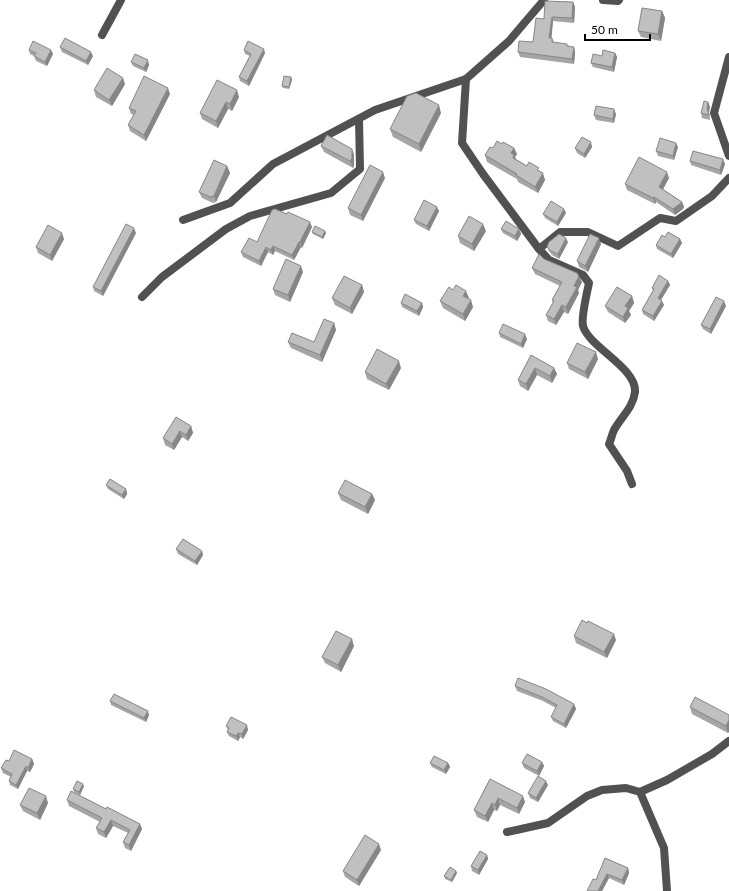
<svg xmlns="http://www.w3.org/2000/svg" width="729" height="891" font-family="Lato,sans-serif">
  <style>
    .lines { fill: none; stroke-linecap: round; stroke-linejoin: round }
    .minor { stroke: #515151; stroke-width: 8 }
    .wall { fill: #a5a5a5 }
    .shaded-wall { fill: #868686 }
    .building { fill: #c0c0c0; stroke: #868686 }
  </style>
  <rect width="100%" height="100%" fill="#fff"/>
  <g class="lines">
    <!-- minor -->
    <g class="minor">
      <path d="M 603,0 L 618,1 L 619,0"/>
      <path d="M 102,35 L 121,0"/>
      <path d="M 729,57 L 714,113 L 729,156"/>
      <path d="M 466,79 L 462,143 L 483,174 L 539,249 L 549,260 L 583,275 L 589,283 C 587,293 581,317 583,326 C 589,347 637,368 635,392 C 633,408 621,417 614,430 C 612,434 611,440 609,444 L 627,471 L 632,484"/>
      <path d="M 183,220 L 230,203 L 273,164 L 375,110 L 466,79 L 509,41 L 544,0"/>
      <path d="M 539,249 L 560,232 L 588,232 L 618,246 L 660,218 L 676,221 L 712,196 L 729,178"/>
      <path d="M 142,297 L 162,277 L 226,229 L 250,216 L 331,193 L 360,169 L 359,119"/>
      <path d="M 507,832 L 548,823 L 587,796 L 602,790 L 626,788 L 640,792"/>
      <path d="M 667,891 L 664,848 L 640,792 L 667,780 L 712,754 L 729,741"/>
    </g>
  </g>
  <!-- wall -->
  <g class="wall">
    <path d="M 573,2 L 575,7 L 574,23 L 553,21 L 551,38 L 552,38 L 554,42 L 574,47 L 575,52 L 574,64 L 520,57 L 518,52 L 533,42 L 544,19 Z"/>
    <path d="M 662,11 L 665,18 L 661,41 L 641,37 L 638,31 Z"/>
    <path d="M 60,47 L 93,56 L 88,65 L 62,52 Z"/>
    <path d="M 29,50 L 51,50 L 53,54 L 47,66 L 36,61 L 34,56 L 30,54 Z"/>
    <path d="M 244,50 L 265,53 L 249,86 L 240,81 L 239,77 L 250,56 L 245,54 Z"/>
    <path d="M 615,53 L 617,57 L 614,72 L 593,67 L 591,63 L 602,56 Z"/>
    <path d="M 131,62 L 149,65 L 146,72 L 133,66 Z"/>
    <path d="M 291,77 L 292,80 L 289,89 L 283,88 L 282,86 Z"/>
    <path d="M 125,84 L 112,106 L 96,97 L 94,90 Z"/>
    <path d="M 170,94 L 146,141 L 130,131 L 128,125 L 134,115 L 131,114 L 129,108 Z"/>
    <path d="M 239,97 L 232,111 L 228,109 L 218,128 L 202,119 L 200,113 Z"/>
    <path d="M 708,102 L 710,107 L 709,112 L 710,120 L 702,118 L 701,113 Z"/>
    <path d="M 441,113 L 421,152 L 393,137 L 390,129 Z"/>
    <path d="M 616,114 L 614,123 L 596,120 L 594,115 Z"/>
    <path d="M 321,146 L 352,149 L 354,155 L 354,165 L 353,168 L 324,152 Z"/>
    <path d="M 592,147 L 585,158 L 577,153 L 575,148 Z"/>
    <path d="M 678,147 L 674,160 L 658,156 L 656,151 Z"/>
    <path d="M 493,148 L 514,148 L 517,154 L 515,157 L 516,159 L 527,166 L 540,171 L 545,180 L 538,193 L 518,182 L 517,179 L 487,162 L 485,155 Z"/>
    <path d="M 690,161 L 725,164 L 721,175 L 691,165 Z"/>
    <path d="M 227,166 L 230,173 L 216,202 L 213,203 L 202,198 L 199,192 Z"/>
    <path d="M 385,178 L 363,221 L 350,215 L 348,208 Z"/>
    <path d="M 669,178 L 663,189 L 682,202 L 684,207 L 683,209 L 675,215 L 656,202 L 655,204 L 627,190 L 625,184 Z"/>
    <path d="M 564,209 L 566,213 L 558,226 L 545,218 L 543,214 Z"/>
    <path d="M 439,211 L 429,231 L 416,224 L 414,220 Z"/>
    <path d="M 312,227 L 302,248 L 301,247 L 294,260 L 275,251 L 273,255 L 268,252 L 261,266 L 243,257 L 241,252 L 257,242 Z"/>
    <path d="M 501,229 L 519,229 L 521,234 L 517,241 L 503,233 Z"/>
    <path d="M 325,231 L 326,233 L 323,239 L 313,234 L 312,232 Z"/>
    <path d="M 486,231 L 474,251 L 460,243 L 458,236 Z"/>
    <path d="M 136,233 L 103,296 L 94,291 L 93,287 Z"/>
    <path d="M 665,237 L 680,239 L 682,243 L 673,258 L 657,249 L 656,245 Z"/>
    <path d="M 64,239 L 52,261 L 38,253 L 36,247 Z"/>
    <path d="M 568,242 L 559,259 L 552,255 L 549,251 L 547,247 Z"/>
    <path d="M 601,244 L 588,272 L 579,267 L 577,261 Z"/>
    <path d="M 544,259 L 582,282 L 578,290 L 579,293 L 568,314 L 564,312 L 556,325 L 548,321 L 546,315 L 553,303 L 552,300 L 560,286 L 535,274 L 532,268 Z"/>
    <path d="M 303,272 L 290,302 L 275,295 L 273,289 Z"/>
    <path d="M 668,281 L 670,285 L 661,300 L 664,305 L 654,321 L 643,314 L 642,310 L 653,291 L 652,288 Z"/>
    <path d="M 362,285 L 364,292 L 352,314 L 335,305 L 332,298 Z"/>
    <path d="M 632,296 L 634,303 L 629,311 L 631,315 L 625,323 L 608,312 L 605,306 Z"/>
    <path d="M 469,298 L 468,299 L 473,307 L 465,321 L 443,308 L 440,301 Z"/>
    <path d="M 401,303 L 422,303 L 423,307 L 419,316 L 402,307 Z"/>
    <path d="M 726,306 L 711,334 L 703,329 L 701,325 Z"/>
    <path d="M 334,323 L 336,330 L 322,362 L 291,348 L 288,342 L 314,342 Z"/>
    <path d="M 499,333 L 527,339 L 523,348 L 500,337 Z"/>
    <path d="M 531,355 L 554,368 L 557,374 L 552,383 L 537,375 L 528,391 L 520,386 L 518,380 Z"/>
    <path d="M 598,359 L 588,379 L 569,369 L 567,363 Z"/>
    <path d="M 401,368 L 389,390 L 367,379 L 365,372 Z"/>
    <path d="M 191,426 L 193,433 L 188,441 L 182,437 L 174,450 L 165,445 L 163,438 Z"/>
    <path d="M 106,485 L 126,489 L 127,494 L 124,499 L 108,489 Z"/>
    <path d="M 338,493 L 372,494 L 375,500 L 368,514 L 341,500 Z"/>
    <path d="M 176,549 L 202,551 L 203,555 L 197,565 L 178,554 Z"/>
    <path d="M 574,636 L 616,640 L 607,658 L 576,643 Z"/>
    <path d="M 354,646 L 341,672 L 325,663 L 322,657 Z"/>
    <path d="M 515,686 L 574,704 L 576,709 L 566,728 L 553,721 L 551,717 L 556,708 L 543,701 L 517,691 Z"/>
    <path d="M 110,701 L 149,715 L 146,722 L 111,705 Z"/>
    <path d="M 690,707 L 729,715 L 728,733 L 692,714 Z"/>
    <path d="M 226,726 L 248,730 L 243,739 L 240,737 L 238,741 L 229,736 L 227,732 L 228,730 Z"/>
    <path d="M 32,759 L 34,764 L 30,772 L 27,771 L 18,789 L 10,785 L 9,781 L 11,777 L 3,773 L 1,768 L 9,761 Z"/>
    <path d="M 542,762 L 544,766 L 539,776 L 524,768 L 522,763 Z"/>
    <path d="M 430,763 L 448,763 L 450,767 L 446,774 L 432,767 Z"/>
    <path d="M 490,779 L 525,802 L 519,814 L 500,805 L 497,811 L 494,810 L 488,822 L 477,817 L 474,810 Z"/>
    <path d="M 548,785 L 538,802 L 530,798 L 528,793 Z"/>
    <path d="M 84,786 L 80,795 L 74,792 L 73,789 Z"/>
    <path d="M 67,800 L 106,809 L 140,824 L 142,829 L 131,851 L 125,848 L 123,842 L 128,833 L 113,826 L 106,838 L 98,834 L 96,828 L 100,822 L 69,806 Z"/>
    <path d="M 48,803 L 40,820 L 23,811 L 20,805 Z"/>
    <path d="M 381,850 L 359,886 L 345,877 L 343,871 Z"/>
    <path d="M 487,855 L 488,859 L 479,875 L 472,871 L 471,866 Z"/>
    <path d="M 605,858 L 628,868 L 629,873 L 624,885 L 609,878 L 602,891 L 587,891 L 596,880 Z"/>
    <path d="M 456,871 L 457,873 L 452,882 L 445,879 L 444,876 Z"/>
  </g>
  <!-- shaded-wall -->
  <g class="shaded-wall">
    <path d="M 573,2 L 575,7 L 574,23 L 572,18 Z"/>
    <path d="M 662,11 L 665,18 L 661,41 L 658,34 Z"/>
    <path d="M 552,17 L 553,21 L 551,43 L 549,38 Z"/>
    <path d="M 574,47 L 575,52 L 574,64 L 572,59 Z"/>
    <path d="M 264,49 L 265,53 L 249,86 L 247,81 Z"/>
    <path d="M 51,50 L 53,54 L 47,66 L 45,62 Z"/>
    <path d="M 91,52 L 93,56 L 88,65 L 86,61 Z"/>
    <path d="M 615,53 L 617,57 L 614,72 L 612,67 Z"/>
    <path d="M 148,60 L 149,65 L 146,72 L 144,68 Z"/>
    <path d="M 291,77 L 292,80 L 289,89 L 289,87 Z"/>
    <path d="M 123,78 L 125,84 L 112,106 L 109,100 Z"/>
    <path d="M 168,88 L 170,94 L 146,141 L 144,135 Z"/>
    <path d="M 237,90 L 239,97 L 232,111 L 230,104 Z"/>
    <path d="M 226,102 L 228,109 L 218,128 L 216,121 Z"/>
    <path d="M 708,102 L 710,107 L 709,112 L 710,120 L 707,108 Z"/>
    <path d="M 439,105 L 441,113 L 421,152 L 419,144 Z"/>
    <path d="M 614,109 L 616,114 L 614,123 L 613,119 Z"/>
    <path d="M 591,142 L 592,147 L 585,158 L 584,154 Z"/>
    <path d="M 676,143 L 678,147 L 674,160 L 673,156 Z"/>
    <path d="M 514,148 L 517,154 L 515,157 L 517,162 L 514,159 L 511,153 Z"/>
    <path d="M 352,149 L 354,155 L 354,165 L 353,168 L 350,161 Z"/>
    <path d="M 723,159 L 725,164 L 721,175 L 720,170 Z"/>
    <path d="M 227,166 L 230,173 L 216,202 L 214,196 Z"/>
    <path d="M 383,172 L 385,178 L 363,221 L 361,215 Z"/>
    <path d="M 667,172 L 669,178 L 661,193 L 659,187 Z"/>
    <path d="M 543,173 L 545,180 L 538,193 L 535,187 Z"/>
    <path d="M 654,197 L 656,202 L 655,204 L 653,198 Z"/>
    <path d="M 682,202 L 684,207 L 683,209 L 675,215 L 673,209 Z"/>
    <path d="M 437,207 L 439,211 L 429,231 L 427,226 Z"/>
    <path d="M 564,209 L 566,213 L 558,226 L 557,222 Z"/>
    <path d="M 310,222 L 312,227 L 302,248 L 300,242 Z"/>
    <path d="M 483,224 L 486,231 L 474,251 L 472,244 Z"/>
    <path d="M 134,228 L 136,233 L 103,296 L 101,291 Z"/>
    <path d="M 519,229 L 521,234 L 517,241 L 515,236 Z"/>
    <path d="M 325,231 L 326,233 L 323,239 L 322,237 Z"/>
    <path d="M 62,233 L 64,239 L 52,261 L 50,255 Z"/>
    <path d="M 566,238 L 568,242 L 559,259 L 558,254 Z"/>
    <path d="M 599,238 L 601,244 L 588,272 L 585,266 Z"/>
    <path d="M 680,239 L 682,243 L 673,258 L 671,254 Z"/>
    <path d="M 299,242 L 301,247 L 294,260 L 292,255 Z"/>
    <path d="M 273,246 L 275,251 L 273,255 L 271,250 Z"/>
    <path d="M 266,247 L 268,252 L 261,266 L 259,261 Z"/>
    <path d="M 301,266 L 303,272 L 290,302 L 288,295 Z"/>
    <path d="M 579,276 L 582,282 L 578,290 L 579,293 L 568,314 L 566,307 L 574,286 Z"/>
    <path d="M 668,281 L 670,285 L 659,303 L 658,298 Z"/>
    <path d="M 362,285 L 364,292 L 352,314 L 350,308 Z"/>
    <path d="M 466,291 L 469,298 L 466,302 L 463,296 Z"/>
    <path d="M 632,296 L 634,303 L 629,311 L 631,315 L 625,323 L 623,317 L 625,306 Z"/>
    <path d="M 471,300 L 473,307 L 465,321 L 463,314 Z"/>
    <path d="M 662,301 L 664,305 L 654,321 L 653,316 Z"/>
    <path d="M 724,301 L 726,306 L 711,334 L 710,329 Z"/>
    <path d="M 422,303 L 423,307 L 419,316 L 417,311 Z"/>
    <path d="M 562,305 L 564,312 L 556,325 L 554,319 Z"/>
    <path d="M 334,323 L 336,330 L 322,362 L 320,355 Z"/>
    <path d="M 525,334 L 527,339 L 523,348 L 521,344 Z"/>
    <path d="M 596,352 L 598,359 L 588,379 L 585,372 Z"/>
    <path d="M 399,361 L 401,368 L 389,390 L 386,384 Z"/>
    <path d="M 535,368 L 537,375 L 528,391 L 526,384 Z"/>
    <path d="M 554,368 L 557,374 L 552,383 L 550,376 Z"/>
    <path d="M 191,426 L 193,433 L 188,441 L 186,435 Z"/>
    <path d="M 180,431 L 182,437 L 174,450 L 172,444 Z"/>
    <path d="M 126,489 L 127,494 L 124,499 L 122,495 Z"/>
    <path d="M 372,494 L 375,500 L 368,514 L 365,507 Z"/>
    <path d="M 202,551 L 203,555 L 197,565 L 195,561 Z"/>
    <path d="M 614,634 L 616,640 L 607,658 L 604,652 Z"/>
    <path d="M 352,639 L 354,646 L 341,672 L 338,665 Z"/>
    <path d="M 574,704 L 576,709 L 566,728 L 564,724 Z"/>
    <path d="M 148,711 L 149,715 L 146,722 L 144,718 Z"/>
    <path d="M 729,720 L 729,732 L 728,733 L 726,726 Z"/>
    <path d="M 247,725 L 248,730 L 243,739 L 242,734 Z"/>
    <path d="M 238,733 L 240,737 L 238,741 L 236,736 Z"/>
    <path d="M 32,759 L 34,764 L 30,772 L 28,768 Z"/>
    <path d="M 542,762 L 544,766 L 539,776 L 537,771 Z"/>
    <path d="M 448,763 L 450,767 L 446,774 L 444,770 Z"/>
    <path d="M 26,766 L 27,771 L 18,789 L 16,785 Z"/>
    <path d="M 546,781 L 548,785 L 538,802 L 536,798 Z"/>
    <path d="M 83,784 L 84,786 L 80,795 L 79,792 Z"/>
    <path d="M 46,796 L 48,803 L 40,820 L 37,813 Z"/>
    <path d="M 523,796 L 525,802 L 519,814 L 517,808 Z"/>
    <path d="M 498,798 L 500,805 L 497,811 L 495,805 Z"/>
    <path d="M 492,803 L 494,810 L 488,822 L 485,816 Z"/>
    <path d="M 111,820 L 113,826 L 106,838 L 104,832 Z"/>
    <path d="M 140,824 L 142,829 L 131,851 L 129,845 Z"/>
    <path d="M 379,844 L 381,850 L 359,886 L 357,880 Z"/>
    <path d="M 487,855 L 488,859 L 479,875 L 478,870 Z"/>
    <path d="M 628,868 L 629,873 L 624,885 L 622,880 Z"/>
    <path d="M 456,871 L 457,873 L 452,882 L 451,880 Z"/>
    <path d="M 607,874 L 609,878 L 602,891 L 598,891 Z"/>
  </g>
  <!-- building -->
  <g class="building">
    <path d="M 545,1 L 573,2 L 572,18 L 552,17 L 549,38 L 552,38 L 552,42 L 567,44 L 567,46 L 574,47 L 572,59 L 518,52 L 519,41 L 533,42 L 536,18 L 544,19 Z"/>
    <path d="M 642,8 L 662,11 L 658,34 L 638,31 Z"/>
    <path d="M 65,38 L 91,52 L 86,61 L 60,47 Z"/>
    <path d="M 33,41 L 51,50 L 45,62 L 34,56 L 36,53 L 29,50 Z"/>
    <path d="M 248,41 L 264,49 L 247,81 L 239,77 L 251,54 L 244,50 Z"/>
    <path d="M 603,50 L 615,53 L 612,67 L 591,63 L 593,54 L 602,56 Z"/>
    <path d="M 135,54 L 148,60 L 144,68 L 131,62 Z"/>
    <path d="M 107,68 L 123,78 L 109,100 L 94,90 Z"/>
    <path d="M 144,76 L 168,88 L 144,135 L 128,125 L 136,111 L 129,108 Z"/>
    <path d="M 284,76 L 291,77 L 289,87 L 282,86 Z"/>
    <path d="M 217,80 L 237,90 L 230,104 L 226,102 L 216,121 L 200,113 Z"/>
    <path d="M 416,93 L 439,105 L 419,144 L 390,129 L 407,96 Z"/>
    <path d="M 704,101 L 708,102 L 707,108 L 709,115 L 701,113 Z"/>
    <path d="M 596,106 L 614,109 L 613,119 L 594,115 Z"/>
    <path d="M 327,135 L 352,149 L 352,158 L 350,161 L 321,146 Z"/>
    <path d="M 582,137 L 591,142 L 584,154 L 575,148 Z"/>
    <path d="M 660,138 L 676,143 L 673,156 L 656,151 Z"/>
    <path d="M 497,141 L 502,144 L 503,142 L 514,148 L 511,153 L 514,155 L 513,158 L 527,166 L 529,162 L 539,168 L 537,170 L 543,173 L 535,187 L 516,175 L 517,174 L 485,155 L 490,147 L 493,148 Z"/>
    <path d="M 693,151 L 723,159 L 720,170 L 690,161 Z"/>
    <path d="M 639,157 L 667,172 L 659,187 L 682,202 L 681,203 L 673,209 L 654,197 L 653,198 L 625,184 Z"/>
    <path d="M 214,160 L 227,166 L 214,196 L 210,197 L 199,192 Z"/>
    <path d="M 370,165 L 383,172 L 361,215 L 348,208 Z"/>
    <path d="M 424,200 L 437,207 L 427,226 L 414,220 Z"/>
    <path d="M 551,201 L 564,209 L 557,222 L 543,214 Z"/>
    <path d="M 275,209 L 287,214 L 288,212 L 310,222 L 300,242 L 299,242 L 292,255 L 273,246 L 271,250 L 266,247 L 259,261 L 241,252 L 249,238 L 257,242 L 272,210 Z"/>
    <path d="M 469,216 L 483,224 L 472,244 L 458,236 Z"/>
    <path d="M 506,221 L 519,229 L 515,236 L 501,229 Z"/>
    <path d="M 126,224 L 134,228 L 101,291 L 93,287 Z"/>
    <path d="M 48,225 L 62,233 L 50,255 L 36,247 Z"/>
    <path d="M 315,226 L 325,231 L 322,237 L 312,232 Z"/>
    <path d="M 668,232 L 680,239 L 671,254 L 656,245 L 662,235 L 665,237 Z"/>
    <path d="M 559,234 L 566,238 L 558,254 L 551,251 L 547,247 L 549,242 Z"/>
    <path d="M 590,234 L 599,238 L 585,266 L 577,261 Z"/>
    <path d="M 539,254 L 544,259 L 577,273 L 579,276 L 574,286 L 577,287 L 566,307 L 562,305 L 554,319 L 546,315 L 554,301 L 552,300 L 562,282 L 532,268 Z"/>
    <path d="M 286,259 L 301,266 L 288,295 L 273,289 Z"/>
    <path d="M 659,275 L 668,281 L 658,298 L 662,301 L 653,316 L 642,310 L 654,289 L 652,288 Z"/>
    <path d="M 344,276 L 362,285 L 350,308 L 332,298 Z"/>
    <path d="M 456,285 L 466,291 L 463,296 L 471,300 L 463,314 L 440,301 L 449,287 L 453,290 Z"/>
    <path d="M 617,287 L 632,296 L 625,306 L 628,308 L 623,317 L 605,306 Z"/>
    <path d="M 405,294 L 422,303 L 417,311 L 401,303 Z"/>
    <path d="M 716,297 L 724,301 L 710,329 L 701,325 Z"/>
    <path d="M 324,319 L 334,323 L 320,355 L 288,342 L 292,333 L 314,342 Z"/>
    <path d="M 503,324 L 525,334 L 521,344 L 499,333 Z"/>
    <path d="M 577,343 L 596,352 L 585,372 L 567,363 Z"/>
    <path d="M 377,349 L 399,361 L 386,384 L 365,372 Z"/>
    <path d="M 531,355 L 554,368 L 550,376 L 535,368 L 526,384 L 518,380 Z"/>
    <path d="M 176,417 L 191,426 L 186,435 L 180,431 L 172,444 L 163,438 Z"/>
    <path d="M 110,479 L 126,489 L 122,495 L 106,485 Z"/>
    <path d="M 345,480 L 372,494 L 365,507 L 338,493 Z"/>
    <path d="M 183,539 L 202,551 L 195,561 L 176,549 Z"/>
    <path d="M 582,620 L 587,623 L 588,621 L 614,634 L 604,652 L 574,636 Z"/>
    <path d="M 336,631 L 352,639 L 338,665 L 322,657 Z"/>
    <path d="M 518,678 L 546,689 L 574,704 L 564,724 L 551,717 L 557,705 L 542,697 L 515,686 Z"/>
    <path d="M 114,694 L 148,711 L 144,718 L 110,701 Z"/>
    <path d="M 695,697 L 729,715 L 729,720 L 726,726 L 690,707 Z"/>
    <path d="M 231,717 L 247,725 L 242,734 L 238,733 L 236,736 L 227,732 L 229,728 L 226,726 Z"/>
    <path d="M 14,750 L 32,759 L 28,768 L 26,766 L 16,785 L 9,781 L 12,774 L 1,768 L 6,760 L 9,761 Z"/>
    <path d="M 527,754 L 542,762 L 537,771 L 522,763 Z"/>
    <path d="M 434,756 L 448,763 L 444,770 L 430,763 Z"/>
    <path d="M 538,776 L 546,781 L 536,798 L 528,793 Z"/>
    <path d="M 490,779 L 523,796 L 517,808 L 498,798 L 495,805 L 492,803 L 485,816 L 474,810 Z"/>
    <path d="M 77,781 L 83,784 L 79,792 L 73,789 Z"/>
    <path d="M 29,788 L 46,796 L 37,813 L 20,805 Z"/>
    <path d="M 71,791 L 106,809 L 107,807 L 140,824 L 129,845 L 123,842 L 130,830 L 111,820 L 104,832 L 96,828 L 102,818 L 67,800 Z"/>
    <path d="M 365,835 L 379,844 L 357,880 L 343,871 Z"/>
    <path d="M 480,851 L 487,855 L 478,870 L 471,866 Z"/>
    <path d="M 605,858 L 628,868 L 622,880 L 607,874 L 598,891 L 587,891 L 593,879 L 596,880 Z"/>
    <path d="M 450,867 L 456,871 L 451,880 L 444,876 Z"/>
  </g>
  <!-- scale -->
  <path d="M585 34v6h65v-6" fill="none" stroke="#000000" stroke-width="2"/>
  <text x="591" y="34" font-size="12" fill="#000000" stroke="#ffffff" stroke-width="3" paint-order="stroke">50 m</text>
</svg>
